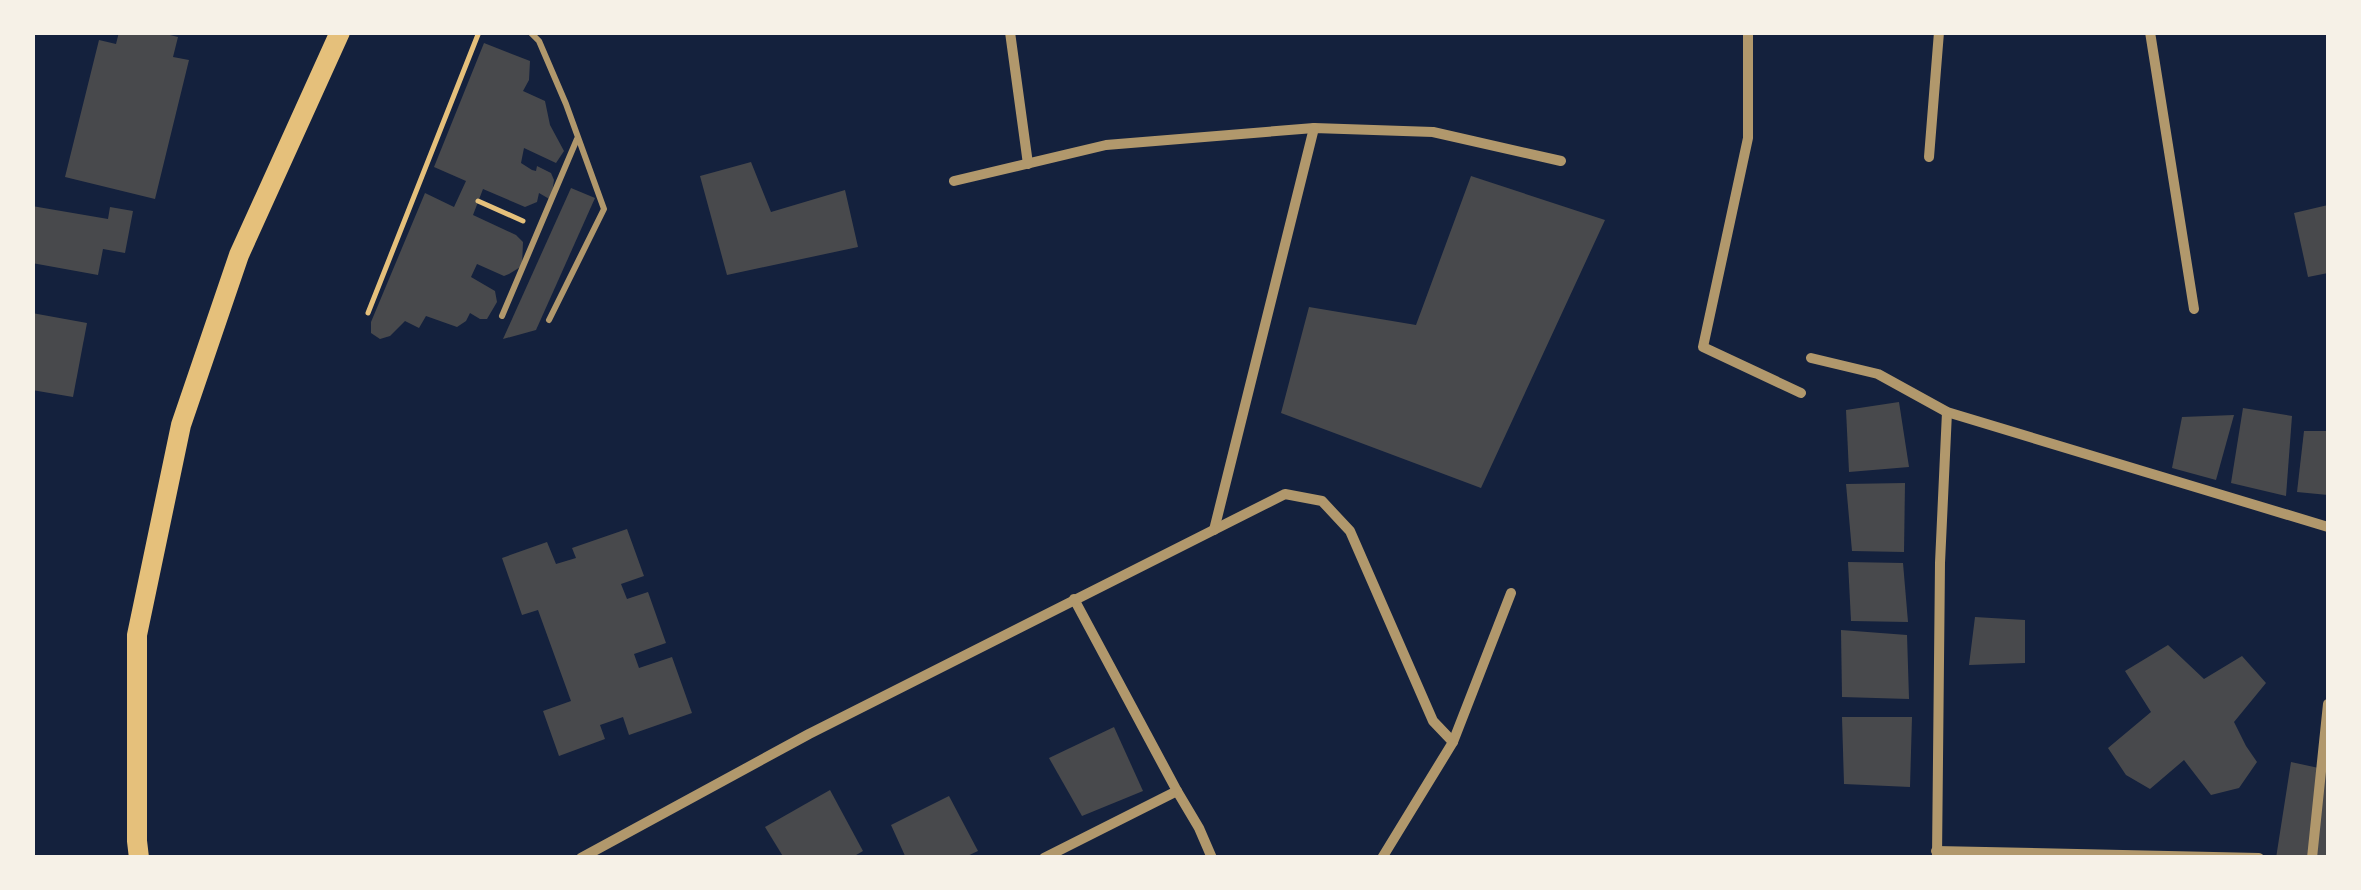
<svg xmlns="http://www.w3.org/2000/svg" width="2361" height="890" font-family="Karla,sans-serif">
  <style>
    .building { fill: #48494c }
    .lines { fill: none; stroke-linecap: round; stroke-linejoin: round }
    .path { stroke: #e5c07b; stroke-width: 5 }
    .service { stroke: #b1986c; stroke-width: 6 }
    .minor { stroke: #b1986c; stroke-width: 10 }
    .primary { stroke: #e5c07b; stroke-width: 20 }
  </style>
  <rect width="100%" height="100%" fill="#14213d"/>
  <!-- building -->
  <g class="building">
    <path d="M 119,32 L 158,32 L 178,37 L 173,57 L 189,60 L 155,199 L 65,177 L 99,40 L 116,44 Z"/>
    <path d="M 484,43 L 530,61 L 529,80 L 523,91 L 545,101 L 550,125 L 564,151 L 556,163 L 524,148 L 521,163 L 532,170 L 536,171 L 537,166 L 551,173 L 554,180 L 551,200 L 539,193 L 537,202 L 525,207 L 483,189 L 473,215 L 516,235 L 523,242 L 522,266 L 509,274 L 504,276 L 477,264 L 471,277 L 495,291 L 497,302 L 487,319 L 480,319 L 470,313 L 466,321 L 457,327 L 426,316 L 419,328 L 405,321 L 390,336 L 380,339 L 371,333 L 371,322 L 425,193 L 454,207 L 466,181 L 434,167 Z"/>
    <path d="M 751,162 L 771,212 L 845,190 L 858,247 L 727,275 L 700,176 Z"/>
    <path d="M 1471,176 L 1605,220 L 1481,488 L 1281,413 L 1309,307 L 1416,325 Z"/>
    <path d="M 571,188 L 595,198 L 536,330 L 503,339 Z"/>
    <path d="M 2328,205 L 2328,273 L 2308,277 L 2294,213 Z"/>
    <path d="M 32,206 L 108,219 L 110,207 L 133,211 L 125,253 L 103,249 L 98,275 L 32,263 Z"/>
    <path d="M 32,313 L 87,323 L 73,397 L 32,390 Z"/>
    <path d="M 1899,402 L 1909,467 L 1849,472 L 1846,410 Z"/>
    <path d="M 2243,408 L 2292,416 L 2286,496 L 2231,483 Z"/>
    <path d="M 2234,415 L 2216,480 L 2172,468 L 2182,417 Z"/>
    <path d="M 2304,431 L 2328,431 L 2328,495 L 2297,492 Z"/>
    <path d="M 1905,483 L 1904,552 L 1852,551 L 1846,484 Z"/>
    <path d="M 627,529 L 644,576 L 621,584 L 627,599 L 648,592 L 666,643 L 634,654 L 639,668 L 672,657 L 692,713 L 629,735 L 623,717 L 600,725 L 605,739 L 559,756 L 543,711 L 571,701 L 538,610 L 522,615 L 502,558 L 547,542 L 556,564 L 576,558 L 572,548 Z"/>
    <path d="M 1848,562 L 1903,563 L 1908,622 L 1851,621 Z"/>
    <path d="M 1975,617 L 2025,620 L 2025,663 L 1969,665 Z"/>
    <path d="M 1841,630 L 1907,635 L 1909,699 L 1842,697 Z"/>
    <path d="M 2168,645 L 2204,679 L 2242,656 L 2266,683 L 2234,722 L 2246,746 L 2257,762 L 2239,788 L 2211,795 L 2184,760 L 2150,789 L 2126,775 L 2108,748 L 2151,712 L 2125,671 Z"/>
    <path d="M 1842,717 L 1912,717 L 1910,787 L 1844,784 Z"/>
    <path d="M 1114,727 L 1143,791 L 1082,816 L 1049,758 Z"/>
    <path d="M 2291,762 L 2328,770 L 2328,858 L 2276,858 Z"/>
    <path d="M 830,790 L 863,851 L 851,858 L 784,858 L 765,827 Z"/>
    <path d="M 949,796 L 978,851 L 963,858 L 906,858 L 891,825 Z"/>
  </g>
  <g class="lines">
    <!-- path -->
    <g class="path">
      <path d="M 478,201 L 523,221"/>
      <path d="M 368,313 L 479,32"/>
    </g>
    <!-- service -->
    <g class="service">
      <path d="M 530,32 L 539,41 L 566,104 L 604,209 L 549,320"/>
      <path d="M 502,316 L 577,139"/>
    </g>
    <!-- minor -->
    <g class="minor">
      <path d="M 1010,32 L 1028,164"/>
      <path d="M 1748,32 L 1748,138 L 1703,347 L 1801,393"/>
      <path d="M 2150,32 L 2194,309"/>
      <path d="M 1929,157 L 1939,32"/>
      <path d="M 954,181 L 1106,145 L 1314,128 L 1433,132 L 1561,161"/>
      <path d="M 1811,358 L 1878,374 L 1947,412 L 2328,527"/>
      <path d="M 1214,530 L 1314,128"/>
      <path d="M 1074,599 L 1177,791 L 1199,828 L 1212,858"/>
      <path d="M 1936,851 L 2259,858"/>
      <path d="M 581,858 L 809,734 L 1285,494 L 1322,501 L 1350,531 L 1433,721 L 1453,742"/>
      <path d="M 1044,858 L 1177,791"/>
      <path d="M 1382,858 L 1453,742 L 1511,593"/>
      <path d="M 1937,858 L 1940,563 L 1947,412"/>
      <path d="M 2312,858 L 2328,704"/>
    </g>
    <!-- primary -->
    <path class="primary" d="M 139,858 L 137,841 L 137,635 L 181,425 L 239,255 L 340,32"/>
  </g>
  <!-- border -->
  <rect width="2361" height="890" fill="none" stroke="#f6f1e7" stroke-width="70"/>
</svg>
